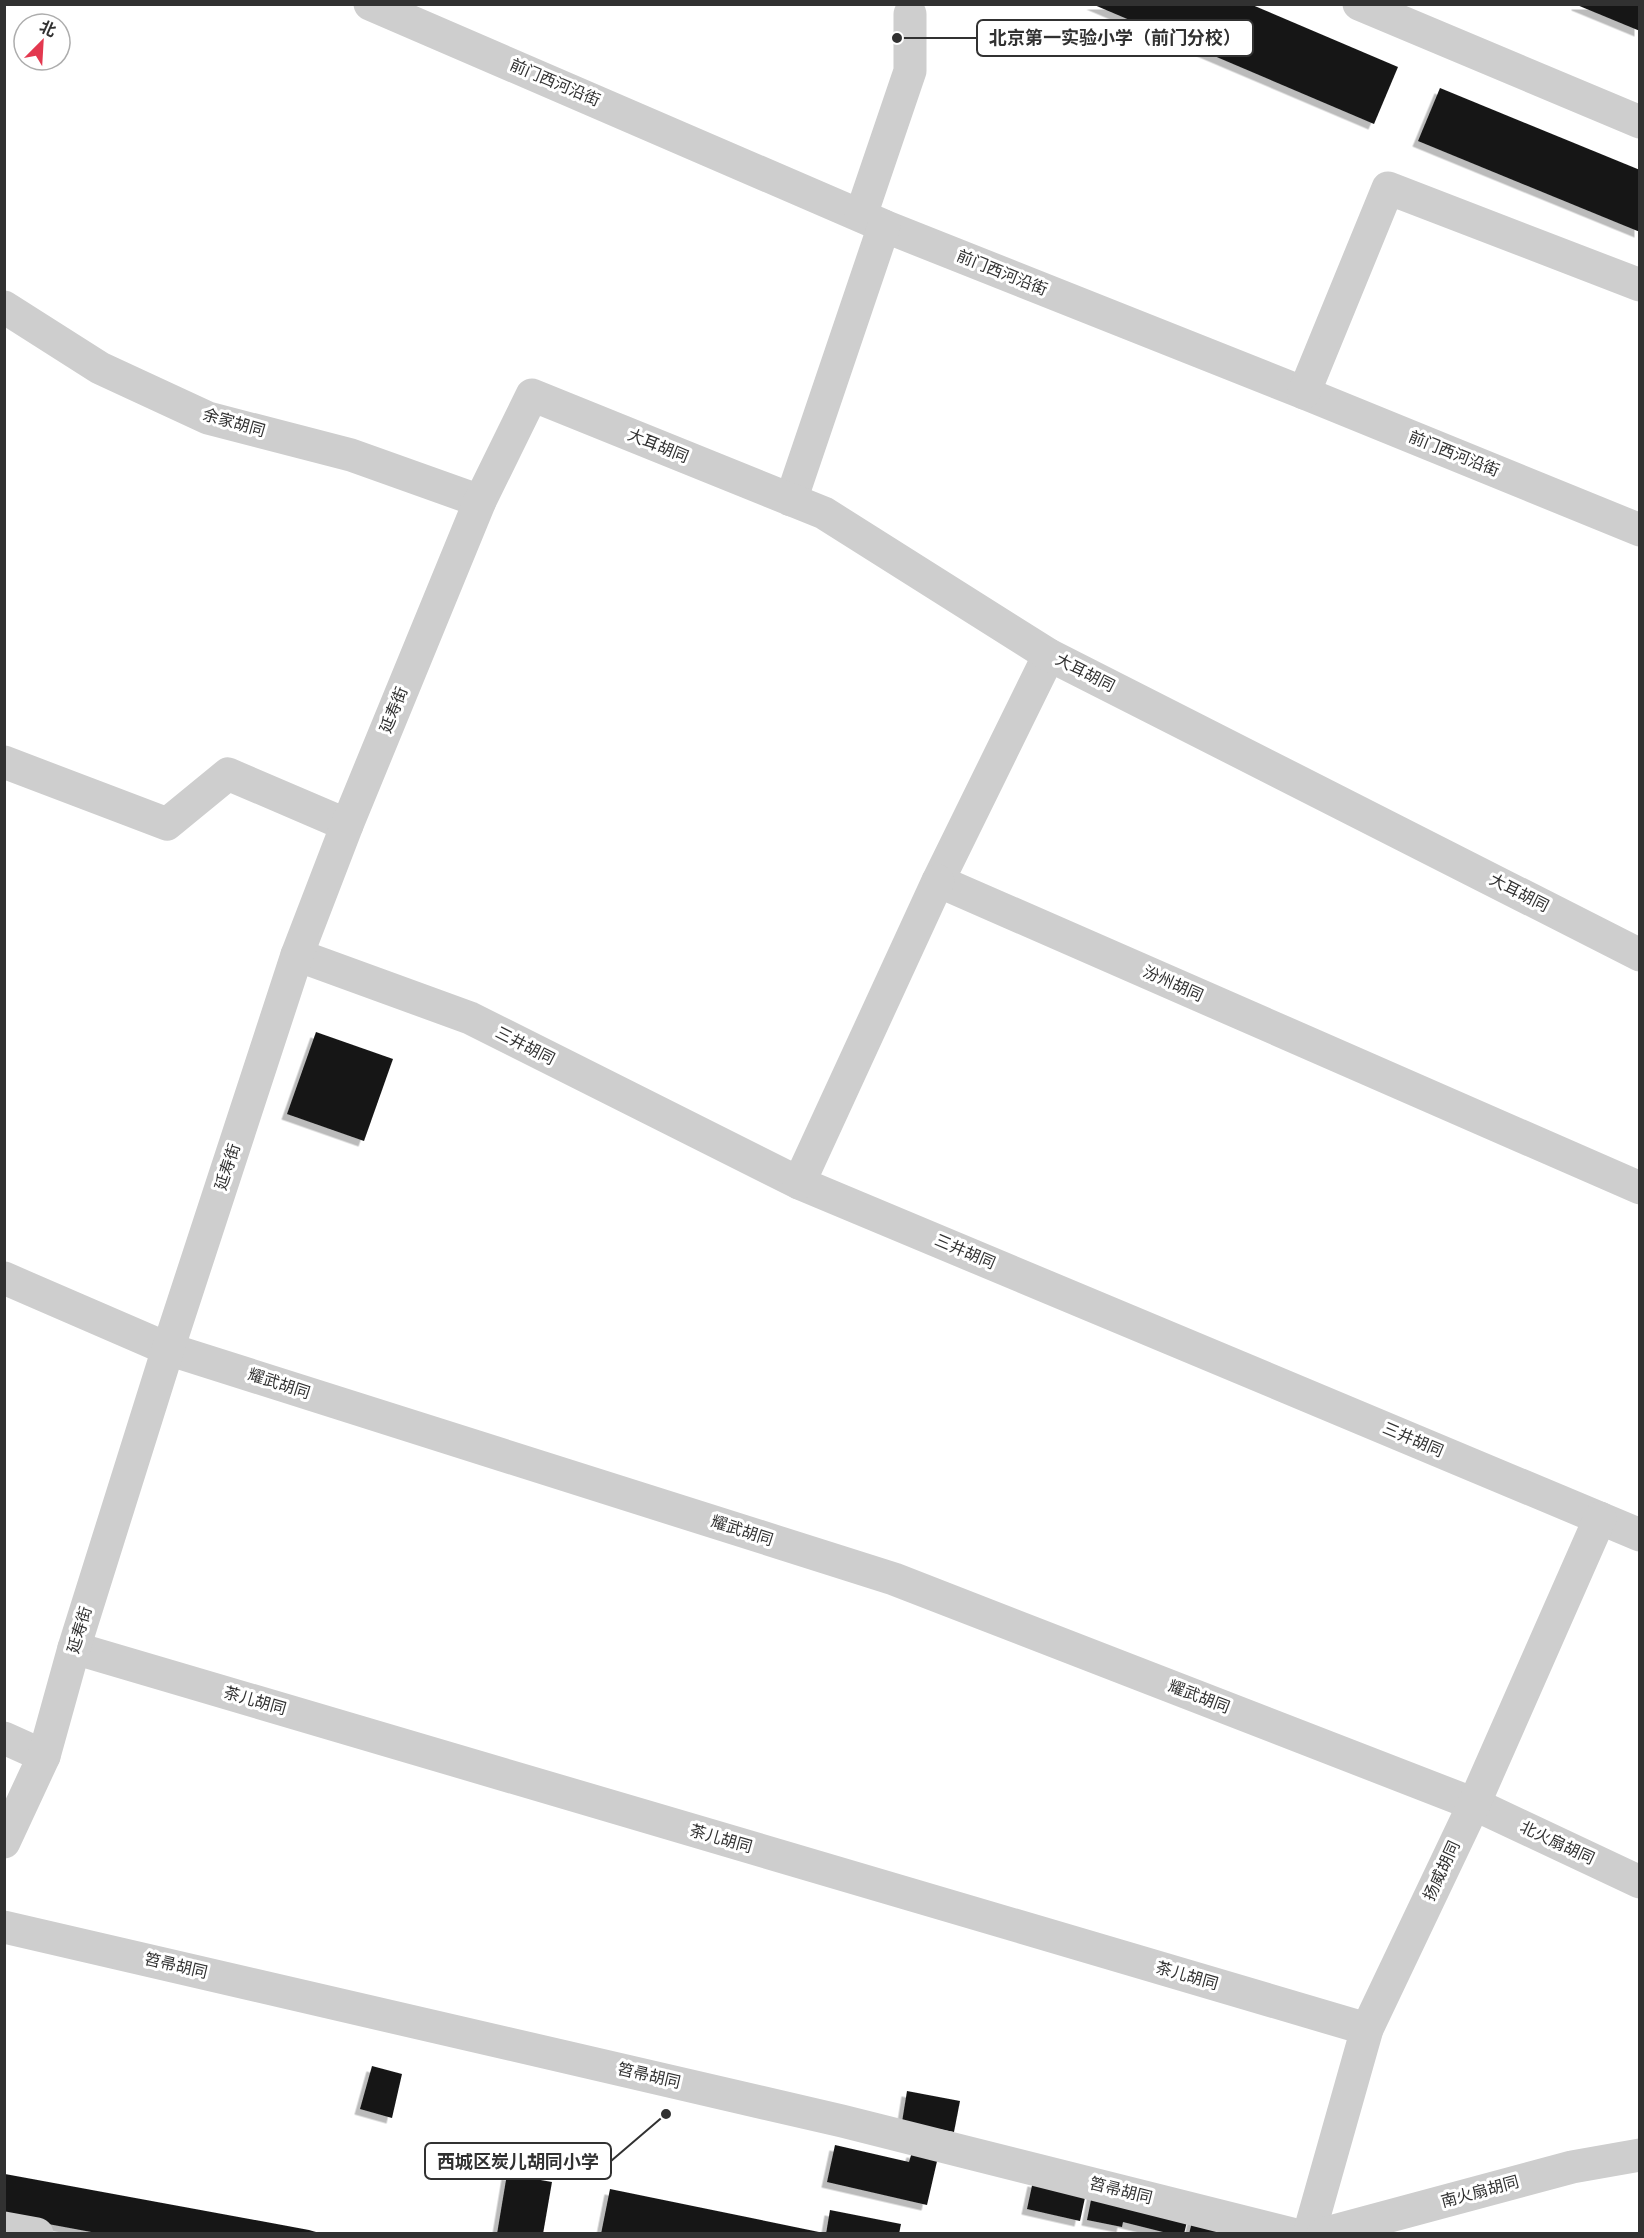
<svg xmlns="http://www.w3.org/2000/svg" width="1644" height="2238" font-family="'Nunito Sans','Noto Sans SC',sans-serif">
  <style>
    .building { fill: #181818; filter: url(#shadow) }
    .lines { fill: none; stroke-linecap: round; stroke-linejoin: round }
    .minor { stroke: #cecece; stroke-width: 33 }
    .labels { text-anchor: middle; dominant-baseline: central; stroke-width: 6; stroke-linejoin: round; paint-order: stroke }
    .street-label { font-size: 16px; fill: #313131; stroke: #fff }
    .leader { fill: none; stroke: #313131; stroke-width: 2 }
    .callout-dot { fill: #313131; stroke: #fff; stroke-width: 2 }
    .callout { fill: #fff; stroke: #313131; stroke-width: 2 }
    .callout-label { font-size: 18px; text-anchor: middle; font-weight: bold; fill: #313131 }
  </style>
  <defs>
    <filter id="shadow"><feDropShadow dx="-5.5" dy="5.5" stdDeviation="0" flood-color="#0004"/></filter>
  </defs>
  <rect width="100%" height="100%" fill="#fff"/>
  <!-- building -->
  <g class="building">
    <path d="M 1092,4 L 1250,4 L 1398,67 L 1374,124 Z"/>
    <path d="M 1577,4 L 1640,4 L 1640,31 L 1577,5 Z"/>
    <path d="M 1440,88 L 1640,170 L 1640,232 L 1418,141 Z"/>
    <path d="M 316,1032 L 393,1059 L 364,1141 L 287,1114 Z"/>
    <path d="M 372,2066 L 402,2074 L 392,2118 L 360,2109 Z"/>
    <path d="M 907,2091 L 960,2101 L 954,2132 L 902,2122 Z"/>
    <path d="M 835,2145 L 909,2162 L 912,2152 L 938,2157 L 927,2205 L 827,2182 Z"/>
    <path d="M 5,2174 L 309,2230 L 323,2234 L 102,2234 L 5,2216 Z"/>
    <path d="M 507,2174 L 552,2182 L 543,2234 L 497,2234 Z"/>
    <path d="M 1033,2181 L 1086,2193 L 1080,2221 L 1027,2209 Z"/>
    <path d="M 610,2189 L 819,2232 L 819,2234 L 601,2234 Z"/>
    <path d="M 1093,2190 L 1189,2213 L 1184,2234 L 1171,2234 L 1123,2222 L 1122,2227 L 1087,2220 Z"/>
    <path d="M 830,2210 L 901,2224 L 899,2234 L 826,2234 Z"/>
    <path d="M 1194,2214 L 1246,2234 L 1189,2234 Z"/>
  </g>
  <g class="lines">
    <!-- minor -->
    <g class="minor">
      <path d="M 370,4 L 884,226 L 1304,393 L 1640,530"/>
      <path d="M 1359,4 L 1640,122"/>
      <path d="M 861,215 L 910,71 L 910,14"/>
      <path d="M 4,307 L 100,368 L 208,418 L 351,455 L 480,501"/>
      <path d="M 1304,393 L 1388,188 L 1640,285"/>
      <path d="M 791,500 L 884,226"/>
      <path d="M 1049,655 L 938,881 L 1640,1188"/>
      <path d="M 4,762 L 167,824 L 228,774 L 347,825"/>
      <path d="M 297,955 L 470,1018 L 799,1183 L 1640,1535"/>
      <path d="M 799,1183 L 938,881"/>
      <path d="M 4,1278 L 168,1349 L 894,1579 L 1474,1804 L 1640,1882"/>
      <path d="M 74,1648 L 1367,2029"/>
      <path d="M 4,1738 L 44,1756"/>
      <path d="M 4,1842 L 44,1756 L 74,1648 L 168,1349 L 297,955 L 347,825 L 480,501 L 532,395 L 824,513 L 1049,655 L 1640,955"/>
      <path d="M 4,1927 L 842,2121 L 1292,2234"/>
      <path d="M 4,2228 L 37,2234"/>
      <path d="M 1309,2234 L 1367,2029 L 1474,1804 L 1600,1518"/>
      <path d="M 1323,2234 L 1572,2167 L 1640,2155"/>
    </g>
  </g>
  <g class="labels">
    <!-- street labels -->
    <g class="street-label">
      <text transform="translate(555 83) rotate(23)">前门西河沿街</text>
      <text transform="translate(1002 273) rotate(22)">前门西河沿街</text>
      <text transform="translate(234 423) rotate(16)">余家胡同</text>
      <text transform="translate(658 446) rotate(22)">大耳胡同</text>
      <text transform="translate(1454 454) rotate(22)">前门西河沿街</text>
      <text transform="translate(1085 673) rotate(27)">大耳胡同</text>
      <text transform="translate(394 710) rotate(-68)">延寿街</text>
      <text transform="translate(1519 893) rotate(27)">大耳胡同</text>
      <text transform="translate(1173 984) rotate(24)">汾州胡同</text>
      <text transform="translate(525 1046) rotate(27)">三井胡同</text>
      <text transform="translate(228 1167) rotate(-72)">延寿街</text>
      <text transform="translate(965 1252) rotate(23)">三井胡同</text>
      <text transform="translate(279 1384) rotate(18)">耀武胡同</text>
      <text transform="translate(1413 1440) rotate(23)">三井胡同</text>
      <text transform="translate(742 1531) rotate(18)">耀武胡同</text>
      <text transform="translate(80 1630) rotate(-73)">延寿街</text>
      <text transform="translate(1199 1697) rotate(21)">耀武胡同</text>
      <text transform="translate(255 1701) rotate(16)">茶儿胡同</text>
      <text transform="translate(721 1839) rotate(16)">茶儿胡同</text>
      <text transform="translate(1557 1843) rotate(25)">北火扇胡同</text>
      <text transform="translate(1442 1871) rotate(-65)">扬威胡同</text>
      <text transform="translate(176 1966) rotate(13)">笤帚胡同</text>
      <text transform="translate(1187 1976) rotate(16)">茶儿胡同</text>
      <text transform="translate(649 2076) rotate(13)">笤帚胡同</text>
      <text transform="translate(1121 2191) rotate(14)">笤帚胡同</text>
      <text transform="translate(1480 2192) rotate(-15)">南火扇胡同</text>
    </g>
  </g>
  <!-- callouts -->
  <path class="leader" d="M897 38L977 38M666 2114L611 2161"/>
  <g class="callout-dot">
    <circle cx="897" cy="38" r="6"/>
    <circle cx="666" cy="2114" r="6"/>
  </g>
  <g class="callout">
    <rect x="977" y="20" width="276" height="36" rx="6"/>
    <rect x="425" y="2143" width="186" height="36" rx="6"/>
  </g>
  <g class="callout-label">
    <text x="1115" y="44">北京第一实验小学（前门分校）</text>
    <text x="518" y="2168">西城区炭儿胡同小学</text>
  </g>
  <!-- border -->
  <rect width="1644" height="2238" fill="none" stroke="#313131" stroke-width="12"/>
  <!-- north arrow -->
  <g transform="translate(42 42) rotate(24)"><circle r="28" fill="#ffffff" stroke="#adadad" stroke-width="1.5"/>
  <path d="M0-4.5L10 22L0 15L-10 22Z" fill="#e3384f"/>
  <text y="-9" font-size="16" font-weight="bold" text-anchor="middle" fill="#313131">北</text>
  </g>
</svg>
